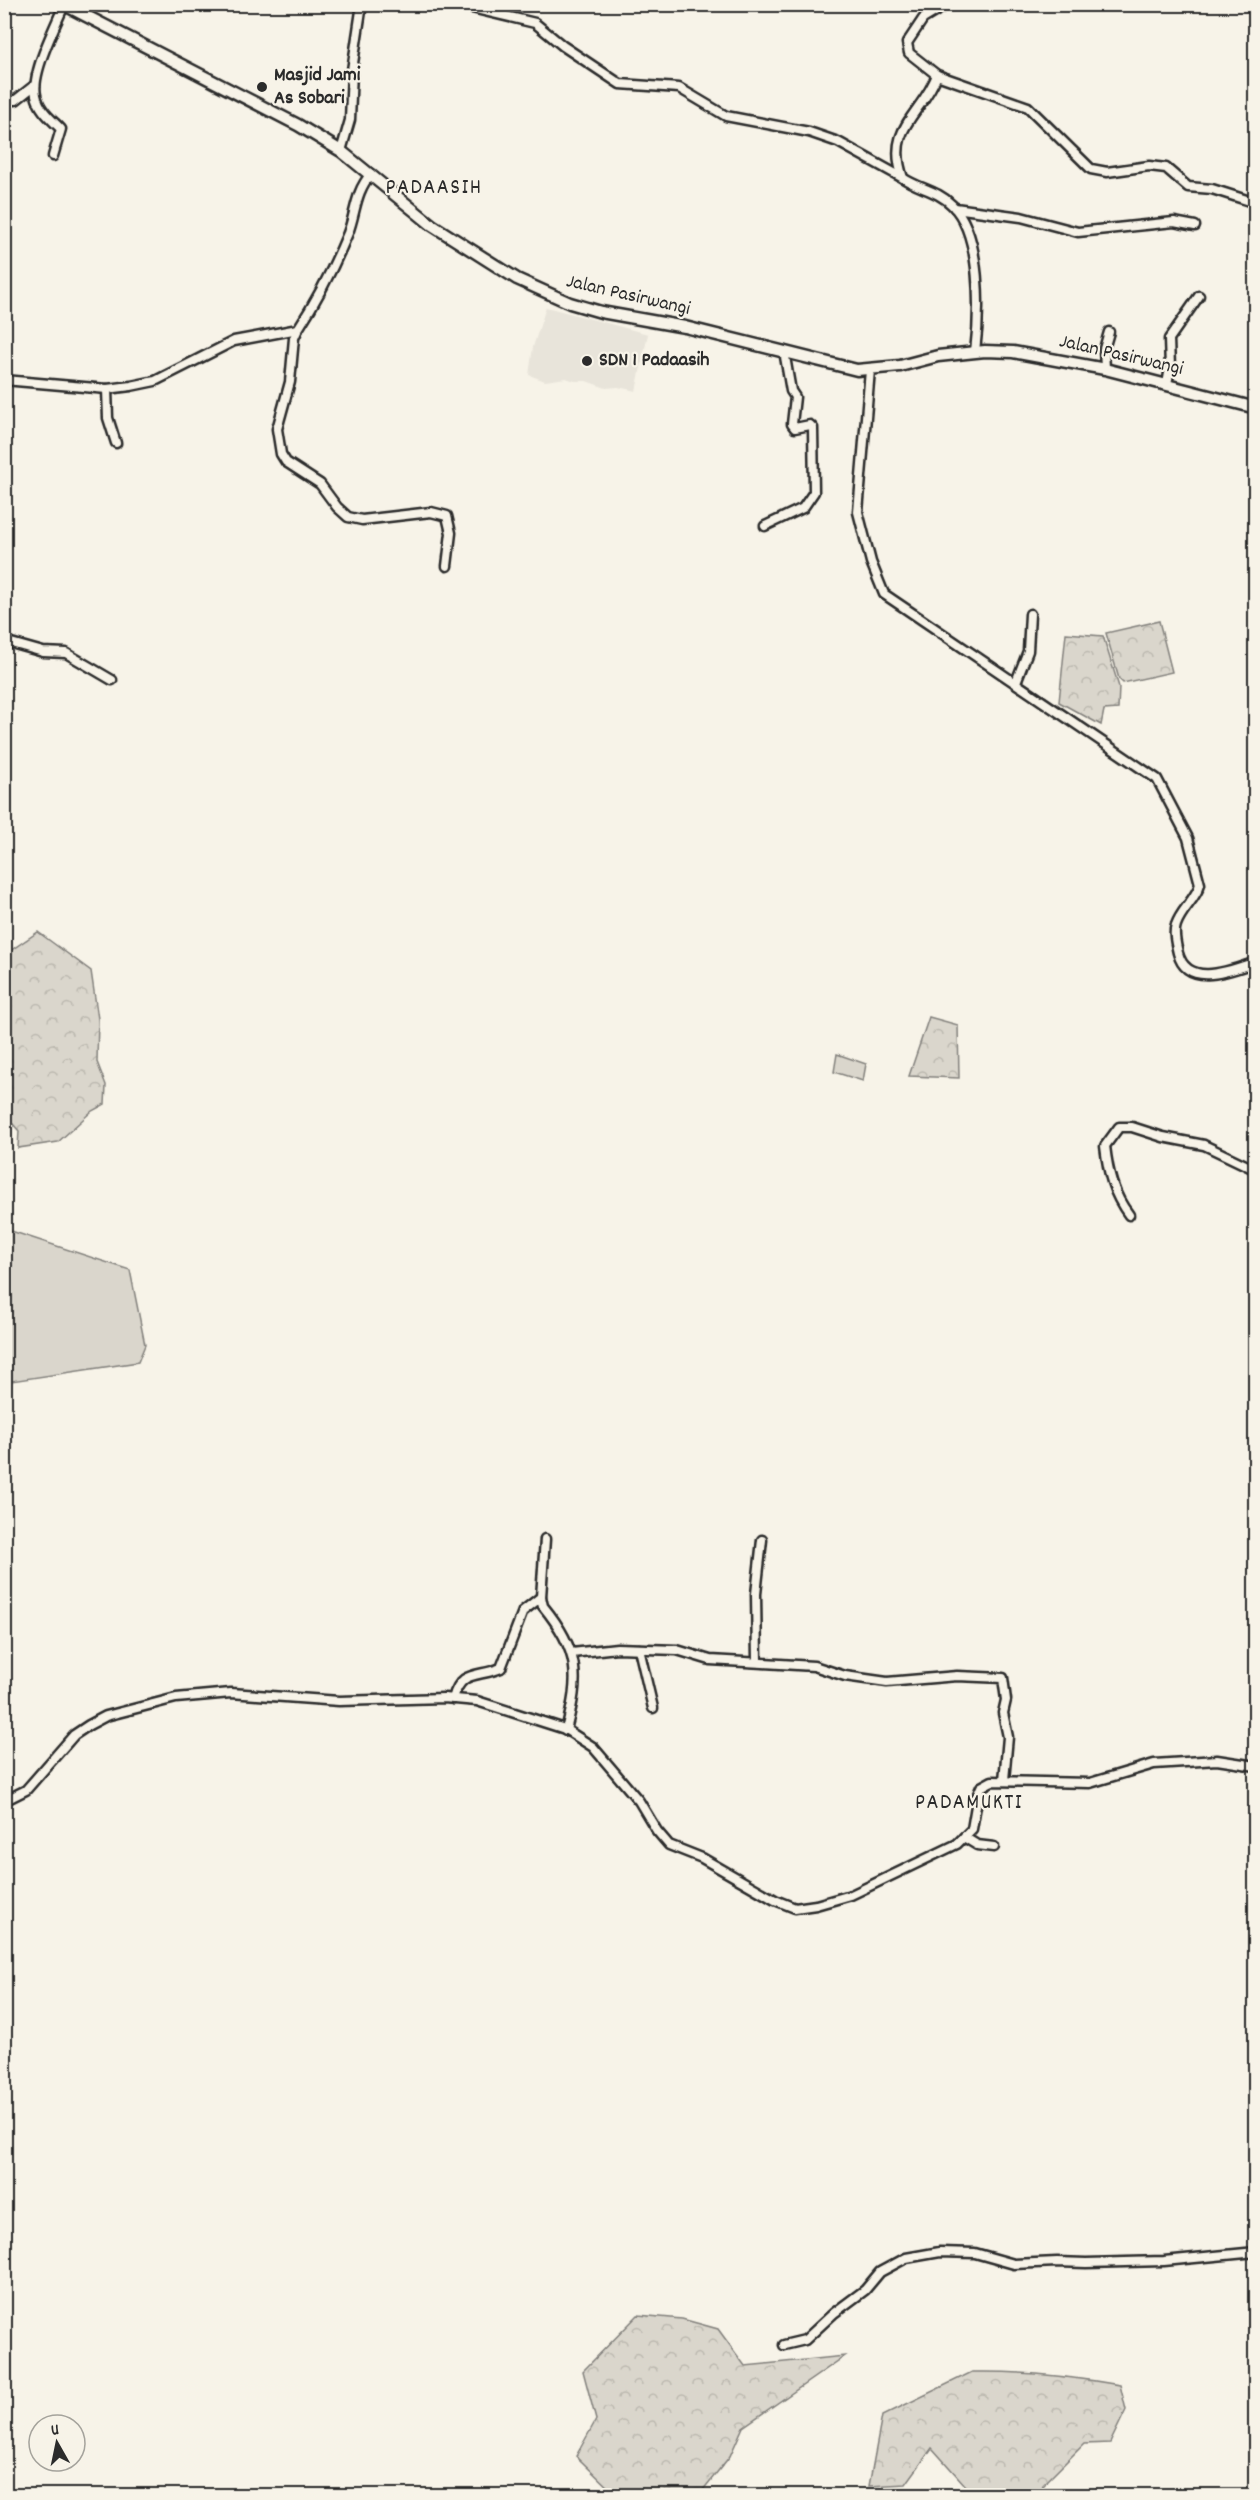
<svg xmlns="http://www.w3.org/2000/svg" width="1260" height="2500" font-family="Dekko,sans-serif">
  <style>
    .built { fill: #e8e4da }
    .grass { fill: #dad6cc; stroke: #82807c; stroke-width: 1.5 }
    .forest { fill: url(#forest-crowns); stroke: #82807c; stroke-width: 1.5 }
    .lines { fill: none; stroke-linecap: round; stroke-linejoin: round }
    .minor-casing { stroke: #2b2b2b; stroke-width: 13 }
    .tertiary-casing { stroke: #2b2b2b; stroke-width: 15 }
    .minor { stroke: #f7f3e8; stroke-width: 8 }
    .tertiary { stroke: #f7f3e8; stroke-width: 10 }
    .poi-dot { fill: #2b2b2b; stroke: #f7f3e8; stroke-width: 2 }
    .labels { text-anchor: middle; dominant-baseline: central; stroke-width: 4.5; stroke-linejoin: round; paint-order: stroke }
    .poi-label { font-size: 20px; font-weight: bold; fill: #2b2b2b; stroke: #f7f3e8; text-anchor: start }
    .street-label { font-size: 20px; fill: #2b2b2b; stroke: #f7f3e8 }
    .quarter-label { font-size: 22px; letter-spacing: 1.5px; fill: #2b2b2b; stroke: #f7f3e8 }
  </style>
  <defs>
    <pattern id="forest-crowns" width="20" height="18" patternUnits="userSpaceOnUse" patternTransform="scale(1.5)"><rect width="20" height="18" fill="#dad6cc"/><path d="M2 6a3 3 0 1 1 6 0M12 15a3 3 0 1 1 6 0" fill="none" stroke="#bbb8af"/></pattern>
  </defs>
  <rect width="100%" height="100%" fill="#f7f3e8"/>
  <filter id="ink" filterUnits="userSpaceOnUse"><feTurbulence type="fractalNoise" baseFrequency=".0167" numOctaves="2"/><feDisplacementMap in="SourceGraphic" scale="12" xChannelSelector="R" yChannelSelector="G"/><feConvolveMatrix kernelMatrix="1 2 1 2 8 2 1 2 1" color-interpolation-filters="sRGB"/></filter>
  <g filter="url(#ink)">
    <!-- built -->
    <path class="built" d="M 546,307 L 648,334 L 636,391 L 618,387 L 606,388 L 586,381 L 575,381 L 566,378 L 545,381 L 529,375 L 533,347 Z"/>
    <!-- grass -->
    <g class="grass">
      <path d="M 837,1054 L 866,1064 L 863,1081 L 834,1072 Z"/>
      <path d="M 5,1229 L 130,1270 L 145,1345 L 138,1362 L 5,1382 Z"/>
    </g>
    <!-- forest -->
    <g class="forest">
      <path d="M 1159,621 L 1172,672 L 1123,683 L 1119,679 L 1106,633 Z"/>
      <path d="M 1066,633 L 1103,636 L 1119,687 L 1118,709 L 1104,710 L 1101,725 L 1059,702 Z"/>
      <path d="M 38,932 L 91,971 L 98,1019 L 97,1062 L 106,1085 L 105,1104 L 92,1111 L 58,1142 L 18,1148 L 19,1131 L 13,1124 L 5,1129 L 5,974 L 10,951 Z"/>
      <path d="M 929,1017 L 958,1025 L 959,1078 L 909,1076 Z"/>
      <path d="M 638,2315 L 682,2319 L 718,2329 L 745,2366 L 845,2356 L 743,2427 L 730,2456 L 699,2495 L 616,2495 L 576,2456 L 596,2420 L 583,2371 Z"/>
      <path d="M 972,2372 C 1022,2371 1070,2376 1120,2385 L 1126,2410 L 1110,2443 L 1084,2444 L 1033,2495 L 974,2495 L 932,2448 L 906,2484 L 869,2486 L 882,2416 Z"/>
    </g>
    <g class="lines">
      <!-- minor casing -->
      <g class="minor-casing">
        <g id="minor">
          <path d="M 455,4 L 535,23 L 563,46 L 620,84 L 679,88 L 726,116 L 809,132 L 838,142 L 903,178"/>
          <path d="M 948,4 L 923,19 L 907,43 L 909,53 L 937,75 C 922,115 885,127 903,178 C 919,189 937,190 952,205 C 982,234 980,313 975,352"/>
          <path d="M 937,75 L 1028,107 L 1091,169 L 1107,172 L 1149,166 L 1166,168 L 1188,187 L 1212,189 L 1256,203"/>
          <path d="M 4,100 L 16,100 L 35,85"/>
          <path d="M 341,151 L 350,120 L 352,70 L 362,4"/>
          <path d="M 53,156 L 61,129 C 51,119 39,110 36,95 C 31,73 55,27 64,5"/>
          <path d="M 955,208 L 1021,217 L 1078,232 L 1174,222 L 1195,226"/>
          <path d="M 298,329 L 294,338 L 290,382 L 277,429 L 281,454 L 286,462 L 320,484 L 337,507 L 348,517 L 362,520 L 431,512 L 447,516 L 451,533 L 447,566"/>
          <path d="M 1105,369 L 1104,349 L 1109,332"/>
          <path d="M 870,370 L 858,512 L 871,562 L 884,594 L 1157,779 L 1188,838 L 1200,884 C 1196,899 1181,910 1176,925 C 1173,933 1176,944 1178,953 C 1187,989 1232,970 1256,962"/>
          <path d="M 4,380 L 107,389 L 131,386 L 155,381 L 234,341 L 298,329 C 318,298 334,267 348,233 C 356,212 355,192 371,174"/>
          <path d="M 1167,384 L 1170,368 L 1169,339 L 1199,296"/>
          <path d="M 107,389 L 108,418 L 116,443"/>
          <path d="M 765,526 L 803,508 L 814,492 L 813,428 L 810,425 L 795,428 L 792,424 L 795,397 L 791,391 L 784,351"/>
          <path d="M 4,641 L 43,652 L 66,653 L 112,680"/>
          <path d="M 1016,682 L 1028,651 L 1030,614"/>
          <path d="M 1129,1215 C 1113,1194 1108,1172 1105,1146 L 1119,1127 L 1132,1127 L 1163,1137 L 1204,1145 L 1256,1170"/>
          <path d="M 545,1539 L 541,1597 L 543,1606 C 580,1651 580,1676 566,1730"/>
          <path d="M 639,1649 L 653,1708"/>
          <path d="M 572,1653 L 617,1648 L 677,1650 L 710,1660 L 814,1666 L 845,1676 L 887,1682 L 957,1676 L 1003,1678 L 1006,1700 L 1003,1713 L 1008,1737 L 1004,1780"/>
          <path d="M 757,1661 L 756,1594 L 762,1540"/>
          <path d="M 453,1699 C 461,1669 477,1678 501,1668 L 523,1611 L 541,1597"/>
          <path d="M 4,1801 L 26,1790 L 74,1735 L 89,1725 L 106,1716 L 176,1698 L 231,1693 L 339,1701 L 444,1698 L 477,1701 L 565,1729 L 593,1747 L 639,1801 L 657,1831 L 669,1845 L 702,1858 L 775,1900 L 795,1908 L 816,1905 L 851,1895 L 957,1844 L 972,1829 L 978,1794 L 981,1787 L 992,1781 L 1090,1783 L 1154,1764 L 1217,1760 L 1256,1766"/>
          <path d="M 964,1837 L 977,1845 L 994,1847"/>
          <path d="M 784,2345 L 805,2340 L 834,2313 L 865,2290 L 880,2272 L 906,2258 L 940,2252 L 975,2253 L 1014,2264 L 1057,2262 L 1086,2263 L 1164,2261 L 1256,2252"/>
        </g>
      </g>
      <!-- tertiary casing -->
      <g class="tertiary-casing">
        <path id="tertiary" d="M 63,4 L 298,125 L 341,151 L 432,225 L 517,279 L 570,303 L 601,312 L 685,327 L 857,370 L 900,366 L 938,356 L 985,351 L 1013,352 L 1105,369 L 1256,408"/>
      </g>
      <!-- minor -->
      <use href="#minor" class="minor"/>
      <!-- tertiary -->
      <use href="#tertiary" class="tertiary"/>
    </g>
  </g>
  <!-- markers -->
  <g class="poi-dot">
    <circle cx="262" cy="87" r="6"/>
    <circle cx="587" cy="361" r="6"/>
  </g>
  <g class="labels">
    <!-- poi labels -->
    <g class="poi-label">
      <text x="274" y="76">Masjid Jami<tspan x="274" dy="23">As Sobari</tspan></text>
      <text x="599" y="361">SDN 1 Padaasih</text>
    </g>
    <!-- street labels -->
    <g class="street-label">
      <text transform="translate(628 296) rotate(13)">Jalan Pasirwangi</text>
      <text transform="translate(1121 356) rotate(13)">Jalan Pasirwangi</text>
    </g>
    <!-- quarter labels -->
    <g class="quarter-label">
      <text x="434" y="188">PADAASIH</text>
      <text x="969" y="1803">PADAMUKTI</text>
    </g>
  </g>
  <!-- margin -->
  <rect width="1260" height="2500" fill="none" stroke="#f7f3e8" stroke-width="24"/>
  <rect x="12" y="12" width="1236" height="2476" fill="none" stroke="#2b2b2b" stroke-width="2" filter="url(#ink)"/>
  <!-- north arrow -->
  <g transform="translate(57 2443) rotate(351)"><circle r="28" fill="#f7f3e8" stroke="#a5a39c" stroke-width="1.5"/>
  <path d="M0-4.5L10 22L0 15L-10 22Z" fill="#2b2b2b"/>
  <text y="-9" font-size="16" font-weight="bold" text-anchor="middle" fill="#2b2b2b">U</text>
  </g>
</svg>
